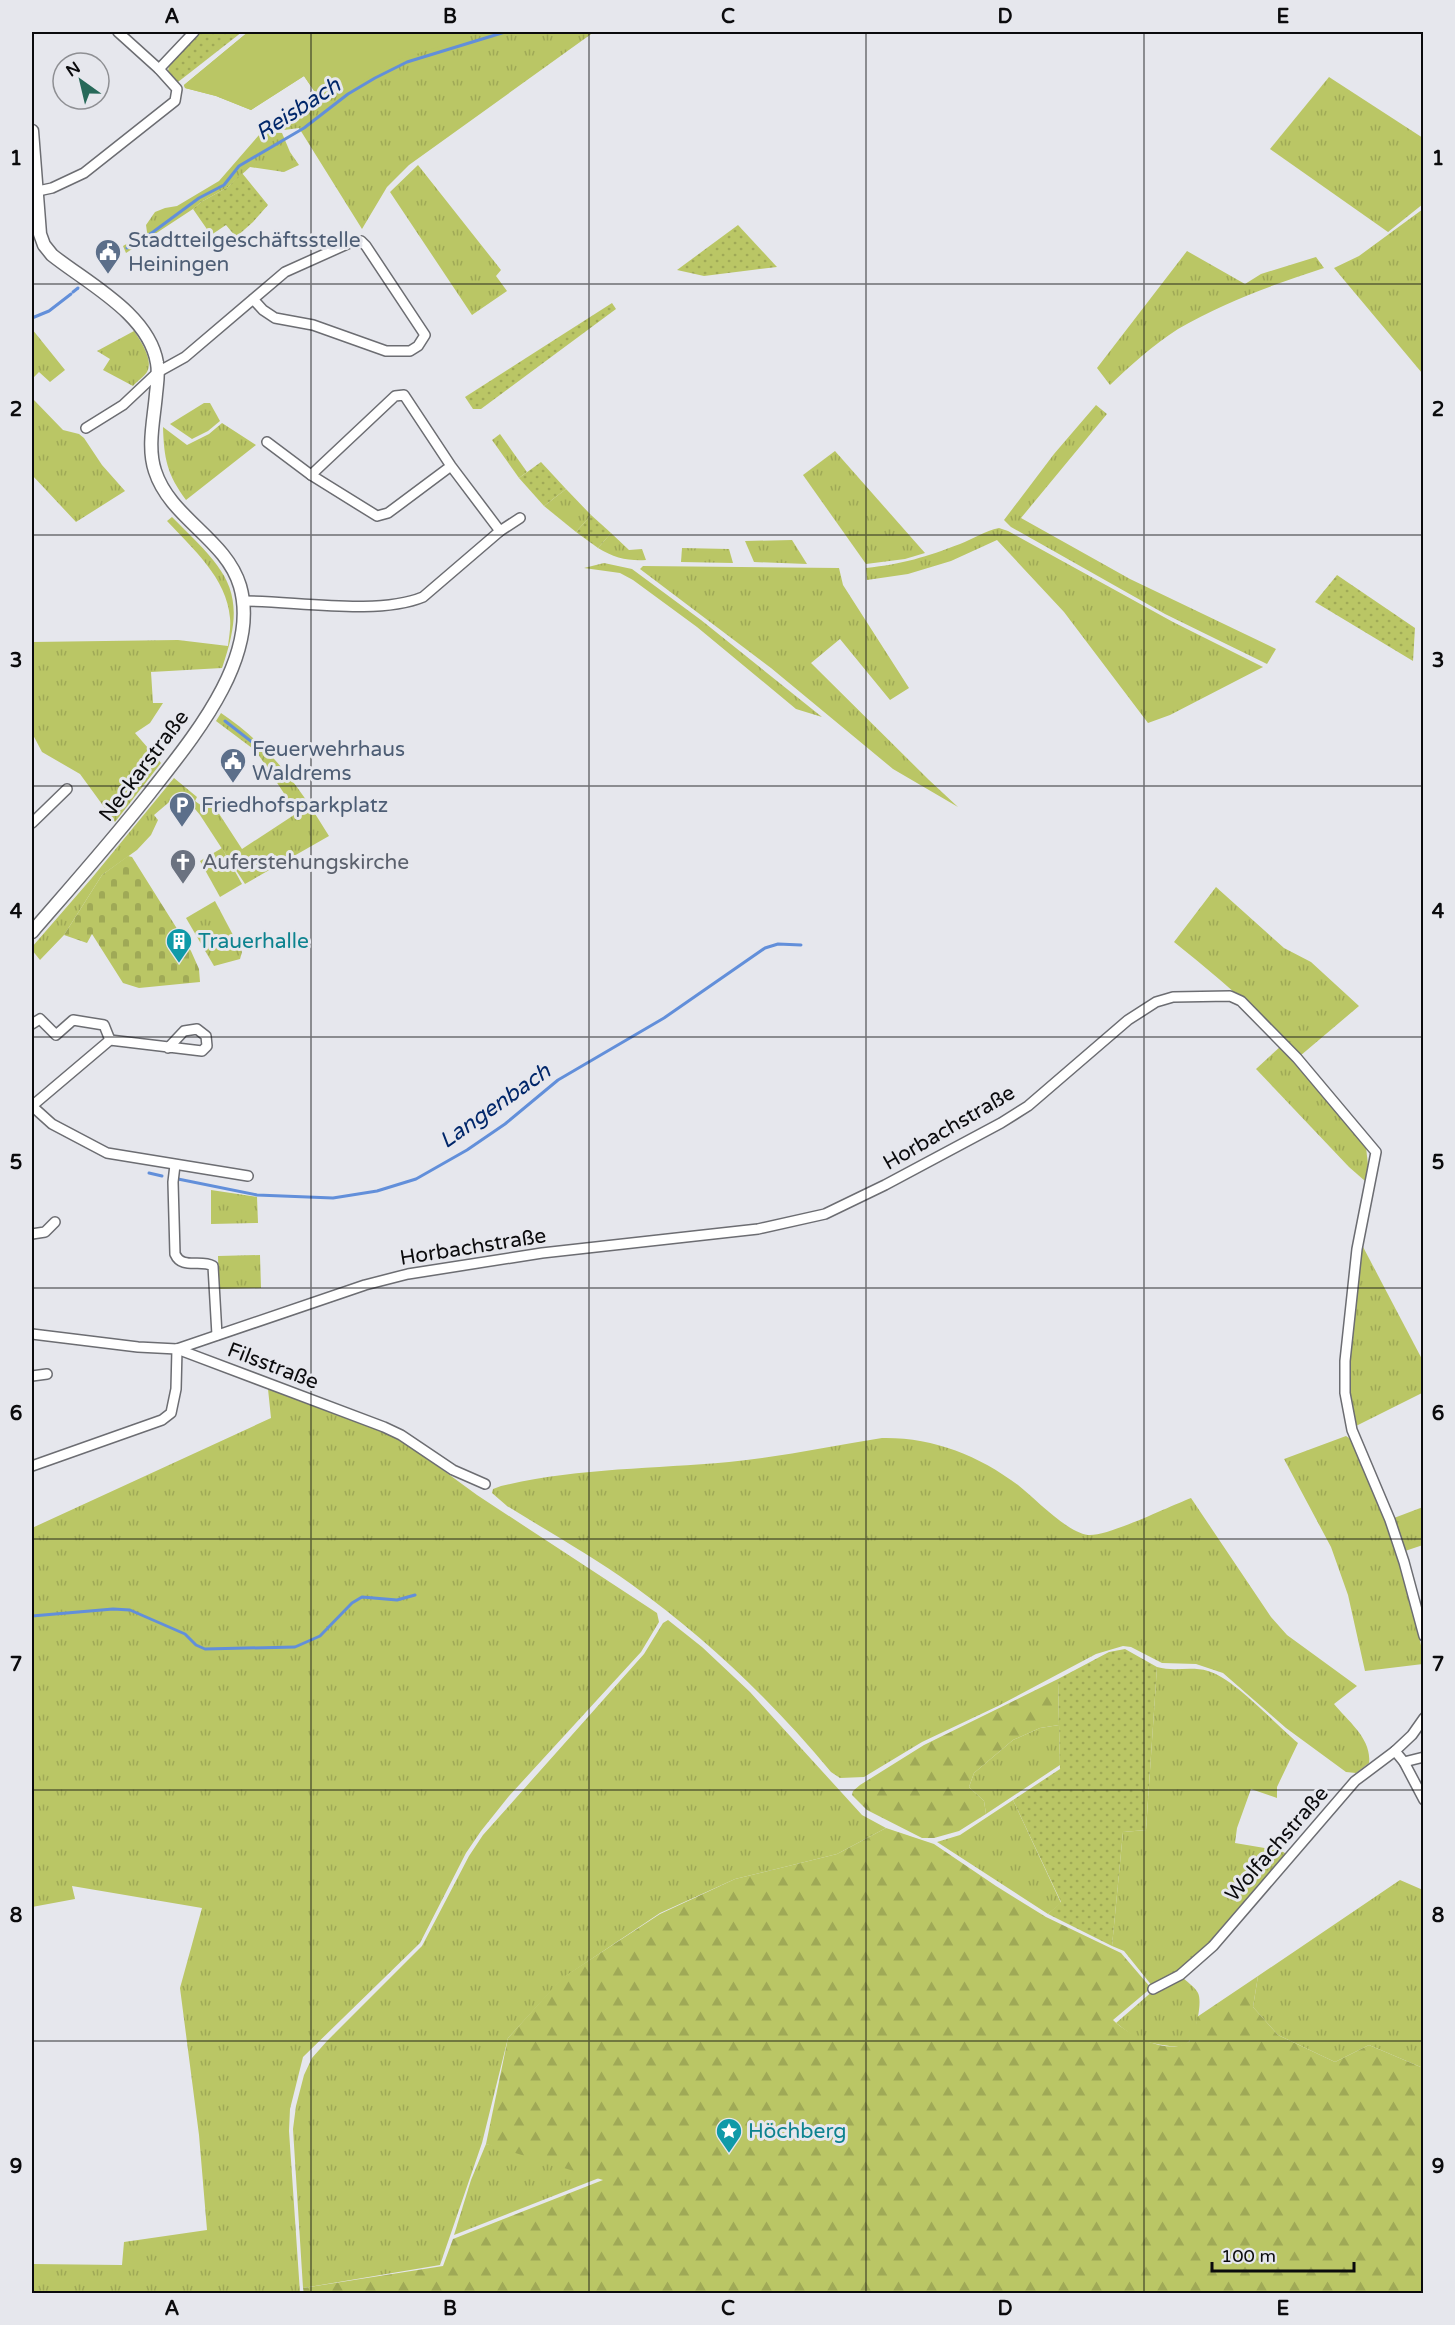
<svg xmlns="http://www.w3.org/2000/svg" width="1455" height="2325" font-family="'Varela Round',sans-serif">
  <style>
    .grass { fill: url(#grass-tufts) }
    .forest { fill: url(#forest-firs) }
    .cemetery { fill: url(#cemetery-stones) }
    .garden { fill: url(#garden-dots) }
    .pitch { fill: #bac665 }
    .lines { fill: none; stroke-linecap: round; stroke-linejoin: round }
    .stream { stroke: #628fda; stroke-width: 3 }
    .street-casing { stroke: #6c6d72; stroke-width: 12 }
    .secondary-casing { stroke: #6c6d72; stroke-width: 15 }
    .street { stroke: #fff; stroke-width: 9 }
    .secondary { stroke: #fff; stroke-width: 12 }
    .grid { fill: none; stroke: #0b0b0d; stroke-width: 1.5; stroke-opacity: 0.55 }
    .labels { text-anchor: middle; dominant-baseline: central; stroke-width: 6; stroke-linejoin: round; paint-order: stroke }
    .service-label { font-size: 21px; fill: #4e5e75; stroke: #e6e7ed; text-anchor: start }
    .street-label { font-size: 21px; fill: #0b0b0d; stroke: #e6e7ed }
    .worship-label { font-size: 21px; fill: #5b616d; stroke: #e6e7ed; text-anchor: start }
    .culture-label { font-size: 21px; fill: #0d838f; stroke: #e6e7ed; text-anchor: start }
    .water-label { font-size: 22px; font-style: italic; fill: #01276a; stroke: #e6e7ed }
    .neatline { fill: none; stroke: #0b0b0d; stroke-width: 2 }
    .grid-label { font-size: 20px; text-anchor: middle; font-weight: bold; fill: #0b0b0d }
  </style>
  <defs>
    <pattern id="grass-tufts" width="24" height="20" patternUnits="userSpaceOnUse" patternTransform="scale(1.5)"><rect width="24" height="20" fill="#bac665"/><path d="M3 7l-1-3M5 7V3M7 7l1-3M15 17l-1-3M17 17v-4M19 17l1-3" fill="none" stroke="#9fa956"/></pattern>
    <pattern id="forest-firs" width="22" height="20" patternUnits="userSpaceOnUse" patternTransform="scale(1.5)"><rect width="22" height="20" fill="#bac665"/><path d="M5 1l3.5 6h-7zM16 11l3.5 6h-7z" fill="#9fa956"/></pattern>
    <pattern id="cemetery-stones" width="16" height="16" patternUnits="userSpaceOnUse" patternTransform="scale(1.5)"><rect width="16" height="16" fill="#bac665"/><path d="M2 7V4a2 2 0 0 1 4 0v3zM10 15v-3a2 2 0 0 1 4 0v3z" fill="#9fa956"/></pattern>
    <pattern id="garden-dots" width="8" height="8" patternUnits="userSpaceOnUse" patternTransform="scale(1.5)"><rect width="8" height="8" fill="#bac665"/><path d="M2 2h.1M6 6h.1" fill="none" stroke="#9fa956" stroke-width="1.8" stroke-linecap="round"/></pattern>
  </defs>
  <rect width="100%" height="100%" fill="#e6e7ed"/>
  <!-- grass -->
  <g class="grass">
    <path d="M 248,32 L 594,32 L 409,165 L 387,187 L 362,229 L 299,128 L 284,130 L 281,127 L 321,101 L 304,76 L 251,110 L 216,96 L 185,88 L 184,85 Z"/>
    <path d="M 1329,77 L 1423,138 L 1423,204 L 1388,232 L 1270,149 Z"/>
    <path d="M 266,127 L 274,132 L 282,133 L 290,152 L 299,165 L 284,172 L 250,167 L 228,187 L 201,202 L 193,209 L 126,253 L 123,246 L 147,232 L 146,225 L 155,212 L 165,208 L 177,206 L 219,181 Z"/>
    <path d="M 418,165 L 501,270 L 496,276 L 507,291 L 472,315 L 390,192 Z"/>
    <path d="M 1423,209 L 1424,352 L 1422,373 L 1334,268 L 1359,256 Z"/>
    <path d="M 1187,251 L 1245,284 L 1261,274 L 1316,257 L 1324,268 C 1275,284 1224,302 1178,329 C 1153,345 1131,365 1110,385 L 1097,368 Z"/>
    <path d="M 32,329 L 65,370 L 50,382 L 39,372 L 32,379 Z"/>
    <path d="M 134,331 C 140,340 154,360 147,372 C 144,377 137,381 133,386 L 103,370 L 110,359 L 97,351 Z"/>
    <path d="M 32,398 L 63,430 L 79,434 L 84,438 L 102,465 L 125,491 L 76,522 L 32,475 Z"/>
    <path d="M 204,403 L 210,403 L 220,421 L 208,431 L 192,439 L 170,424 Z"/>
    <path d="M 1096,405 L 1107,414 L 1021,518 L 1130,579 L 1276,649 L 1267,664 L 1165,614 L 1011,527 L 1004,520 L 1054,454 Z"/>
    <path d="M 222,423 L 256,445 L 186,500 C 167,474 164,459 163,427 L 187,445 L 209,434 Z"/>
    <path d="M 500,434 L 527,472 L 519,478 L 492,440 Z"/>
    <path d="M 835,451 L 925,553 L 905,559 L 866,564 L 803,475 Z"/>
    <path d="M 566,489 L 591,515 L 576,532 L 544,506 Z"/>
    <path d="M 172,517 C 226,571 250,589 222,668 L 151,672 L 153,703 L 163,703 L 150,723 L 135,733 L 161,763 L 115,822 L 80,774 L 42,752 L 32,733 L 32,642 L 178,640 L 228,646 C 229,637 231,627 230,618 C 227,578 192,548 167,521 Z"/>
    <path d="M 999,528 L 1008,531 L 1173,622 L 1263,667 L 1170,715 L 1148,723 L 1064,612 L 997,540 L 951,561 L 908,574 L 867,580 L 866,568 C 903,564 926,557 960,544 C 973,539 985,531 999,528 Z"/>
    <path d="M 611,533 L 629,550 L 642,549 L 646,560 C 628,561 614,558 598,548 Z"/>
    <path d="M 792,540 L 807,564 L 754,562 L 745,541 Z"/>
    <path d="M 682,548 L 729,549 L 733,563 L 681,562 Z"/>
    <path d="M 604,563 L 632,569 L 701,620 L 822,717 L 796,709 L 697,627 L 633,580 L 620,573 L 584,568 Z"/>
    <path d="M 643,566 L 839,568 L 843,585 L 909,688 L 890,700 L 840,639 L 811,663 L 929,780 L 958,807 L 893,769 L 771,668 L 640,569 Z"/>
    <path d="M 221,713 C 271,747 298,785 329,836 L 245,884 L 200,815 L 181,792 L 154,815 L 158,820 L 151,835 L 137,850 L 102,875 L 64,935 L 40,960 L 32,950 L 32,947 L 91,879 L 174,778 L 197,797 L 195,801 L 202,806 L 205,802 L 216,809 L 242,849 L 297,813 L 256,751 L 216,721 Z"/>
    <path d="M 1216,887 L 1284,948 L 1311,962 L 1359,1006 L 1300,1056 C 1261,1014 1219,978 1174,942 Z"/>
    <path d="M 215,901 L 242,952 L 240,959 L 214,966 L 186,918 Z"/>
    <path d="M 1281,1046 L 1366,1147 L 1368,1165 L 1365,1181 L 1349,1167 L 1256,1069 Z"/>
    <path d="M 211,1190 L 257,1197 L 258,1223 L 211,1224 Z"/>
    <path d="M 1362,1245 L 1423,1361 L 1424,1392 L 1354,1427 L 1347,1378 Z"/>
    <path d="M 260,1255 L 261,1288 L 219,1289 L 218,1256 Z"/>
    <path d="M 268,1389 L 399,1438 L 477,1495 L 657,1613 L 659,1622 L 641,1652 L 509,1796 L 481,1831 L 466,1853 L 420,1943 L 303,2057 L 290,2109 L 289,2131 L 300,2293 L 32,2293 L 32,2264 L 122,2265 L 124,2242 L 207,2230 L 199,2135 L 180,1988 L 202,1908 L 72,1886 L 75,1899 L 32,1907 L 32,1528 L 271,1418 Z"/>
    <path d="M 1346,1436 L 1352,1440 L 1382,1509 L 1409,1593 L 1423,1654 L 1423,1664 L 1365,1671 L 1348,1595 L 1331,1547 L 1284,1459 Z"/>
    <path d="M 882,1438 C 932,1437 978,1455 1018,1485 C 1036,1499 1066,1532 1088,1535 C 1107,1537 1170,1506 1191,1498 L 1271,1617 L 1287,1635 L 1357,1686 L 1334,1704 C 1348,1721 1372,1739 1369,1763 L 1356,1773 L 1346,1772 L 1286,1728 L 1223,1673 L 1196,1664 L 1162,1663 L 1131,1647 L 1123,1646 L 1096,1654 L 998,1706 L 922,1742 L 864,1777 L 840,1778 L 831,1772 C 773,1702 705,1637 631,1584 C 592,1556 549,1532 507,1506 L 492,1493 L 493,1489 L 501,1486 C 576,1468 652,1469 729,1462 C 780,1457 831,1446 882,1438 Z"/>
    <path d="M 1423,1507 L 1423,1545 L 1405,1551 L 1394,1518 Z"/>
    <path d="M 668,1620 L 702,1647 L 750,1692 L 862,1815 L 886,1828 L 837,1854 L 735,1879 L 660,1913 L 563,1978 L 508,2038 L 482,2143 L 440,2265 L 303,2288 L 293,2129 L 296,2106 L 304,2075 L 312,2058 L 327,2041 L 422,1946 L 469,1856 L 483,1835 L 644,1654 L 663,1623 Z"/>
    <path d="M 1157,1667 C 1174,1672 1191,1666 1208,1671 C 1235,1679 1274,1723 1298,1743 L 1277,1787 L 1277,1798 L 1251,1789 L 1237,1828 L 1235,1843 L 1282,1851 L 1286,1854 L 1211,1945 L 1179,1974 L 1153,1987 L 1124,1951 L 1112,1946 L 1123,1832 L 1146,1830 Z"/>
    <path d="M 1059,1725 L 1060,1765 L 986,1814 L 984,1801 L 969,1787 L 974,1773 L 1013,1740 L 1040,1728 Z"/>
    <path d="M 1013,1800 L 1061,1903 L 1048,1914 L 937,1842 L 960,1835 Z"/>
    <path d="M 1400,1880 L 1423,1890 L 1423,2068 L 1369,2045 L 1335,2062 L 1278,2035 L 1253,2007 L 1258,1976 Z"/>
    <path d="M 1181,1976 C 1186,1981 1195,1987 1198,1993 C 1203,2002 1195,2041 1185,2045 C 1176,2049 1148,2043 1139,2039 C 1131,2035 1123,2028 1116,2023 L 1154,1990 Z"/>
    <path d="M 486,2144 L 501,2147 L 599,2178 L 454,2235 L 471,2180 Z"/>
  </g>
  <!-- forest -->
  <g class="forest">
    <path d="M 1058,1679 L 1059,1725 L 1040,1728 L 1013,1740 L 974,1773 L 969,1787 L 984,1801 L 986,1814 L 959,1831 L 934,1838 L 922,1838 L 867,1810 L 852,1795 L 853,1791 L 860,1785 L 924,1745 Z"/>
    <path d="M 886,1828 L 934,1844 L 996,1886 L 1046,1917 L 1121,1953 L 1151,1988 L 1113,2020 C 1128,2035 1170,2057 1190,2041 L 1184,2028 L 1196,2024 L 1197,2017 L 1258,1976 L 1253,2007 L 1278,2035 L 1335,2062 L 1369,2045 L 1423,2068 L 1423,2293 L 304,2294 L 303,2288 L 443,2266 L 453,2239 L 603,2180 L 486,2144 L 508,2038 L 562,1978 L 660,1914 L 735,1879 L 837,1854 Z"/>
  </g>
  <!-- cemetery -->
  <path class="cemetery" d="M 128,856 L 132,857 L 191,951 L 199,969 L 200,982 L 139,988 L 123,983 L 92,934 L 87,943 L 64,935 L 102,875 Z"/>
  <!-- garden -->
  <g class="garden">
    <path d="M 201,32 L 242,32 L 178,82 L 168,72 L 169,64 Z"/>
    <path d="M 242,173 L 268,205 L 253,222 L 236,237 L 226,225 L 211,235 L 193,209 L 201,202 L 228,187 Z"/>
    <path d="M 738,225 L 777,267 L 704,276 L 677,270 Z"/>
    <path d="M 612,303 L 616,309 L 481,409 L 473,409 L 465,397 Z"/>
    <path d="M 541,462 L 566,489 L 544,506 L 519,478 Z"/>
    <path d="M 591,515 L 611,533 L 598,548 L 576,532 Z"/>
    <path d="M 1337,575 L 1415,628 L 1413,661 L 1315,602 Z"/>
    <path d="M 1125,1649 L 1157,1667 L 1146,1830 L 1123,1832 L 1112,1946 L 1048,1914 L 1061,1902 L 1013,1800 L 1060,1769 L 1058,1679 L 1109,1652 Z"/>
  </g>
  <!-- pitch -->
  <g class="pitch">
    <path d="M 248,32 L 483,32 L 395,61 L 360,83 L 321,101 L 304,76 L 251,110 L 216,96 L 185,88 L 184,85 Z"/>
    <path d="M 222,848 L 242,884 L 220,897 L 200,861 Z"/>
  </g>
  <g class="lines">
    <!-- stream -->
    <g class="stream">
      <path d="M 127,248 L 153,232 L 199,198 L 224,185 L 239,166 L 304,128 L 348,94 L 375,78 L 407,62 L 505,32"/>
      <path d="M 73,292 L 78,288"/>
      <path d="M 32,318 L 49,311 L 71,294"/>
      <path d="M 225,721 L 257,746"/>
      <path d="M 149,1173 L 162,1176"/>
      <path d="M 178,1179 L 257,1195 L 333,1198 L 377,1191 L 416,1179 L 467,1150 L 505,1124 L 558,1080 L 664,1018 L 765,948 L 778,944 L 801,945"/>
      <path d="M 32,1616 L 113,1609 L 130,1610 L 185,1634 L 196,1645 L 205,1649 L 295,1647 L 320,1636 L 352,1603 L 362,1597 L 397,1600 L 415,1595"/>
    </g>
    <!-- street casing -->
    <g class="street-casing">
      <g id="street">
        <path d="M 159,69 L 194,32"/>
        <path d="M 38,191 L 52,188 L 84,173 L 175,101 L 177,89 L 159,69 L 118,32"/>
        <path d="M 86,428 L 123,405 L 158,372 L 185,357 L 285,272 L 354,241 L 361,241 L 366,246 L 425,335 L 418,346 L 410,351 L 386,351 L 313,325 L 275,318 L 263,310 L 253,299"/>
        <path d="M 267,442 L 311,475"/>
        <path d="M 451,466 L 388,513 L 377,516 L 311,475 L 395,396 L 404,395 L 451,466 L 500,531"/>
        <path d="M 243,601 C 295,601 377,616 423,597 L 500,531 L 520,518"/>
        <path d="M 32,823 L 67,789"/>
        <path d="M 32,1024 L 40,1019 L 56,1035 L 73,1020 L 104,1025 L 110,1040"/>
        <path d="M 32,1106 L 110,1040 L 202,1051 L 207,1046 L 206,1036 L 197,1029 L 184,1031 L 168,1048"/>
        <path d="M 32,1106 L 52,1124 L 107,1153 L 248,1176"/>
        <path d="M 175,1165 L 173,1182 L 175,1254 C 182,1270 200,1259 213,1266 L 217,1335"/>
        <path d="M 32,1234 L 45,1232 L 55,1222"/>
        <path d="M 32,1334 L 138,1347 L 177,1349 L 384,1427 L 401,1435 L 453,1470 L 485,1484"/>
        <path d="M 177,1349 L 365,1285 L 408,1274 L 542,1253 L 758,1229 L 825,1214 L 885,1185 L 1001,1123 L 1028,1106 L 1128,1020 L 1156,1002 L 1173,997 L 1230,996 L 1241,1001 L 1297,1058 L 1376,1152 L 1357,1249 L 1345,1361 L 1345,1393 L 1352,1430 L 1390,1520 L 1404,1562 L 1424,1636"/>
        <path d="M 32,1376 L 47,1374"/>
        <path d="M 32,1466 L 162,1420 L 171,1413 L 176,1389 L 177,1349"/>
        <path d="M 1395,1751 L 1404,1762 L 1424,1800"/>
        <path d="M 1404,1762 L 1424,1757"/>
        <path d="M 1153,1989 L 1180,1975 L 1213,1946 L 1355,1781 L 1395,1751 L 1412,1735 L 1424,1718"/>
      </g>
    </g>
    <!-- secondary casing -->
    <g class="secondary-casing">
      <path id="secondary" d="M 32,131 L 40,234 L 44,245 L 52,255 C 87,283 149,314 157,363 C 159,373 157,384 156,394 C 154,419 147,447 155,471 C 170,518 226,539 240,586 C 261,659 190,741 149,794 C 111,842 71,887 32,932"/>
    </g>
    <!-- street -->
    <use href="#street" class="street"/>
    <!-- secondary -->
    <use href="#secondary" class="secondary"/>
  </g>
  <!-- grid -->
  <path class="grid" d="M 311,32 L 311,2294M 589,32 L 589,2294M 866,32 L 866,2294M 1144,32 L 1144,2294M 32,284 L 1424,284M 32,535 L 1424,535M 32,786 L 1424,786M 32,1037 L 1424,1037M 32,1288 L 1424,1288M 32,1539 L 1424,1539M 32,1790 L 1424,1790M 32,2041 L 1424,2041"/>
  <!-- icons -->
  <defs>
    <g id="civic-pin" transform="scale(1.35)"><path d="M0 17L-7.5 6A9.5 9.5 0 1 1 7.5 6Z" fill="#5c6f8a" stroke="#e6e7ed"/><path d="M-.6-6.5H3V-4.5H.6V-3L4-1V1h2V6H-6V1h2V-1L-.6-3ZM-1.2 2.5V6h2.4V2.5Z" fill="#fff"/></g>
    <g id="parking-pin" transform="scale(1.35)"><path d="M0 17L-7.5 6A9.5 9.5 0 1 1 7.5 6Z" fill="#5c6f8a" stroke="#e6e7ed"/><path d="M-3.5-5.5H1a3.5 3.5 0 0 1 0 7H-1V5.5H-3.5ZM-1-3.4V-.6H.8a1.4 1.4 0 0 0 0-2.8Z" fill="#fff"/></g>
    <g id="church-pin" transform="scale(1.35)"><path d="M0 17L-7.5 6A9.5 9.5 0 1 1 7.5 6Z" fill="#6b7280" stroke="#e6e7ed"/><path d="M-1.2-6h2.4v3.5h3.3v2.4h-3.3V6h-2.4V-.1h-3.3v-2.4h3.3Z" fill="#fff"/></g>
    <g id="building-pin" transform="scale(1.35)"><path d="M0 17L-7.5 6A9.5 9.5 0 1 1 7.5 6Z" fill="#0f9aa8" stroke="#e6e7ed"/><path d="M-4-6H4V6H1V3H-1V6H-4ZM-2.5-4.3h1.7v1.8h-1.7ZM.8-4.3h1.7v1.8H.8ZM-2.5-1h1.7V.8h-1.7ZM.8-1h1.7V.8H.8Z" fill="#fff"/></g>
    <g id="sight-pin" transform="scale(1.35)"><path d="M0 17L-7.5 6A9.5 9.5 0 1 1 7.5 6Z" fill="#0f9aa8" stroke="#e6e7ed"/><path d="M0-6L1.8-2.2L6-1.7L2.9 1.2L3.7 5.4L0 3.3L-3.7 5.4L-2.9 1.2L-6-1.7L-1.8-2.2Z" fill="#fff"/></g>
  </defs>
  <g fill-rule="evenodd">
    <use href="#civic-pin" x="108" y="252"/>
    <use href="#civic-pin" x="233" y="761"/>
    <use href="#parking-pin" x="182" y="805"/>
    <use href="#church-pin" x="183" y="862"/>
    <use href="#building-pin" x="179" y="941"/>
    <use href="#sight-pin" x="729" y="2131"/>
  </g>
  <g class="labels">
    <!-- service labels -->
    <g class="service-label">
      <text x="128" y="240">Stadtteilgeschäftsstelle<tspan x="128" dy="24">Heiningen</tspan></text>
      <text x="252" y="749">Feuerwehrhaus<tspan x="252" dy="24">Waldrems</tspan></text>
      <text x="201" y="805">Friedhofsparkplatz</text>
    </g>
    <!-- street labels -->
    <g class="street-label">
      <text transform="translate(144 766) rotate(-53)">Neckarstraße</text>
      <text transform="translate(949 1128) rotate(-30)">Horbachstraße</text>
      <text transform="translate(473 1247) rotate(-9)">Horbachstraße</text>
      <text transform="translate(273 1366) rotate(21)">Filsstraße</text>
      <text transform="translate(1277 1844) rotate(-49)">Wolfachstraße</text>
    </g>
    <!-- worship labels -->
    <g class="worship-label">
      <text x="202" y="862">Auferstehungskirche</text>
    </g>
    <!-- culture labels -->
    <g class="culture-label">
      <text x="198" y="941">Trauerhalle</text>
      <text x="748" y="2131">Höchberg</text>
    </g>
    <!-- water labels -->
    <g class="water-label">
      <text transform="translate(298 109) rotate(-33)">Reisbach</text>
      <text transform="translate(495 1106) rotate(-35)">Langenbach</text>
    </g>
  </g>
  <!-- border -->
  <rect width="1455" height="2325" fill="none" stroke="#e6e7ed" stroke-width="66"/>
  <!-- north arrow -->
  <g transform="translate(81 81) rotate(326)"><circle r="28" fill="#e6e7ed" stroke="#8e8f93" stroke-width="1.5"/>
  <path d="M0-4.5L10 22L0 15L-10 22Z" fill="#276959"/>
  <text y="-9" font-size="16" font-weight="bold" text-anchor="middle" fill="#0b0b0d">N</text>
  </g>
  <!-- scale -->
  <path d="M1212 2262v9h142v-9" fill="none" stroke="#0b0b0d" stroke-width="3"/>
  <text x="1221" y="2262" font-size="18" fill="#0b0b0d" stroke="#e6e7ed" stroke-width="4.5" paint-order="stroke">100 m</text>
  <rect x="33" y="33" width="1389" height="2259" class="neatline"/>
  <g class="grid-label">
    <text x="172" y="23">A</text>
    <text x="450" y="23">B</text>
    <text x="728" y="23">C</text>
    <text x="1005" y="23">D</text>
    <text x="1283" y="23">E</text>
    <text x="16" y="165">1</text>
    <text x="1438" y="165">1</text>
    <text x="16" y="416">2</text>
    <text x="1438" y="416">2</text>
    <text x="16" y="667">3</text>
    <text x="1438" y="667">3</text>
    <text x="16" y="918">4</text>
    <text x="1438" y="918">4</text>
    <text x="16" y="1169">5</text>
    <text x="1438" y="1169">5</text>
    <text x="16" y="1420">6</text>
    <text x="1438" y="1420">6</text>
    <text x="16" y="1671">7</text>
    <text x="1438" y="1671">7</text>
    <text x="16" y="1922">8</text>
    <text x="1438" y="1922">8</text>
    <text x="16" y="2173">9</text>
    <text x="1438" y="2173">9</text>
    <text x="172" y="2315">A</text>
    <text x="450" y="2315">B</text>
    <text x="728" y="2315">C</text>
    <text x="1005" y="2315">D</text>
    <text x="1283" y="2315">E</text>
  </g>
</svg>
